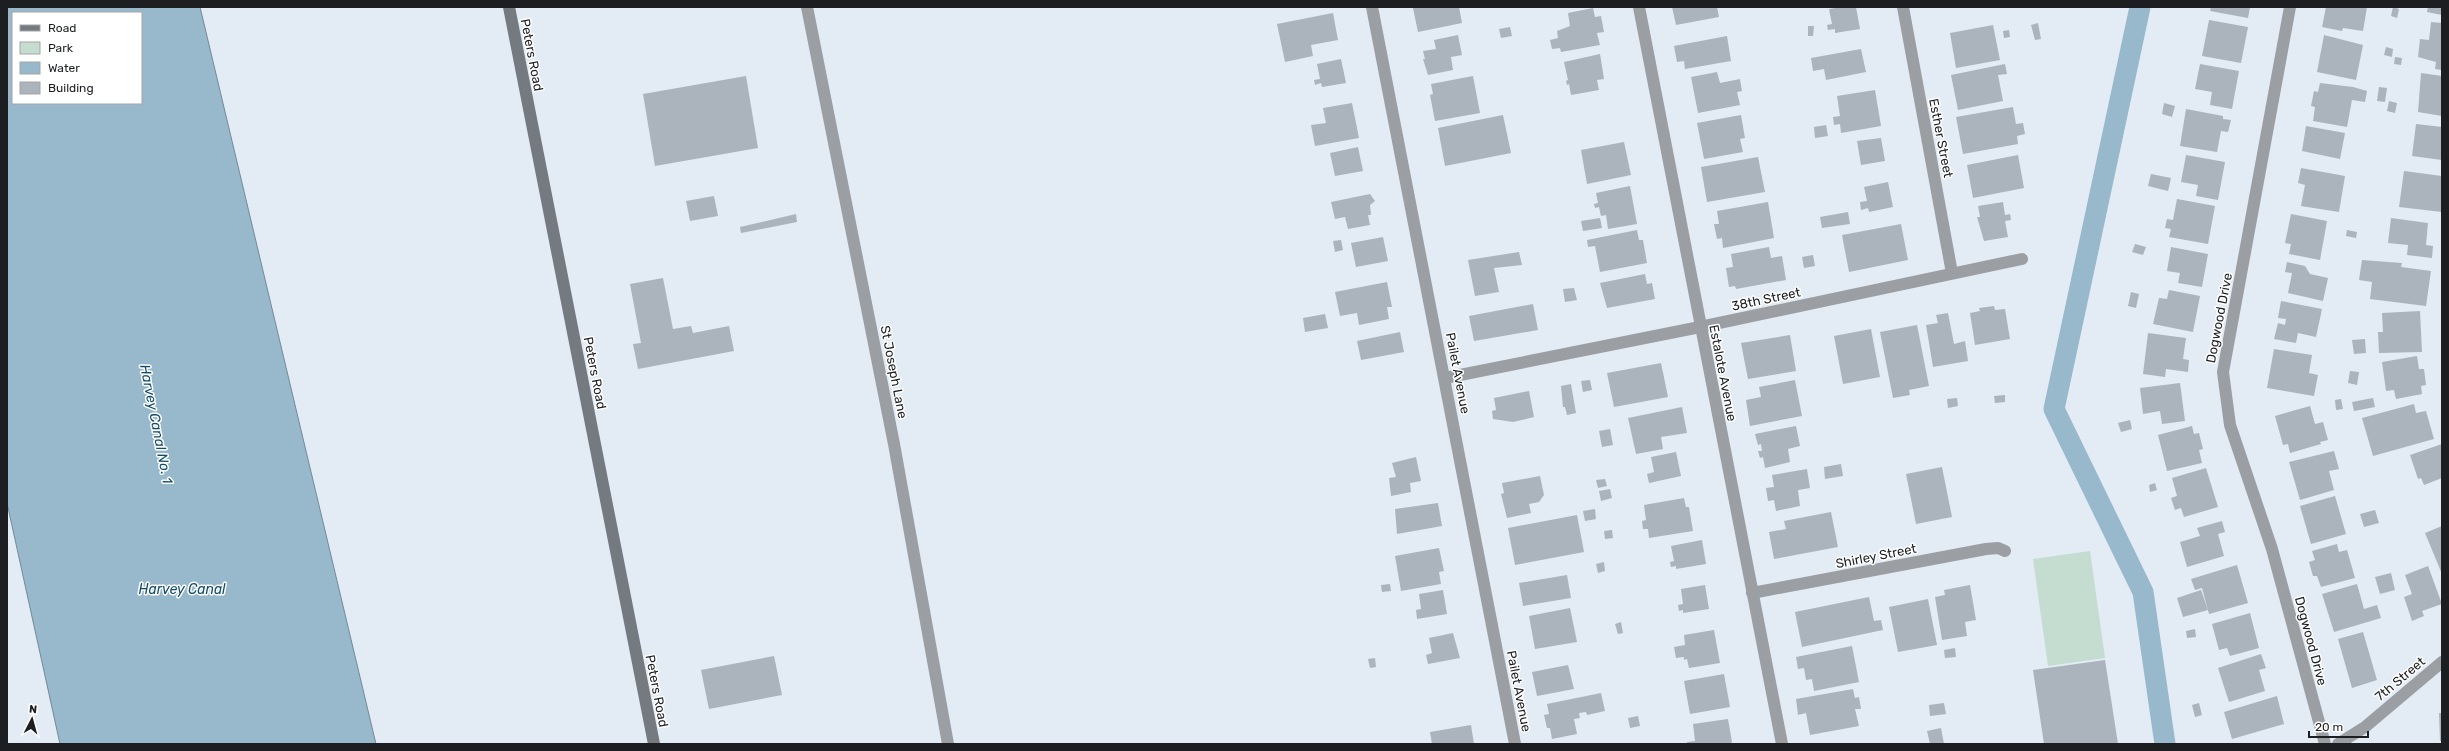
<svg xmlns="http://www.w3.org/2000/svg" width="2449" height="751" font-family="Rubik,sans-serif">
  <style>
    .green { fill: #c5dcd0 }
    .water { fill: #98b8cb; stroke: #738a98; fill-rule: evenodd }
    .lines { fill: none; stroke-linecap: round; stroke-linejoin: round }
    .canal { stroke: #98b8cb; stroke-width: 21 }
    .building { fill: #abb3bc }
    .street { stroke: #9b9ea2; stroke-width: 12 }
    .secondary { stroke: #757980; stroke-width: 12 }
    .labels { text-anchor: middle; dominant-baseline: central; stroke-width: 3; stroke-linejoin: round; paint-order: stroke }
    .street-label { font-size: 13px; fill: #1c1e22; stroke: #fff }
    .water-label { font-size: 14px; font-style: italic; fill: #114c67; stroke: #fff }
  </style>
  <rect width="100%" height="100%" fill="#e3ebf5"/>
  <!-- green -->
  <path class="green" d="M 2090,551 L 2105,658 L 2048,666 L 2033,559 Z"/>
  <!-- water -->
  <path class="water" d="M 7,7 L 200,7 L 376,744 L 60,744 L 7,503 ZM 13,13 L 141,13 L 141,103 L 13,103 Z"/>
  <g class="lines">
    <!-- canal -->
    <path class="canal" d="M 2140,7 L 2054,409 L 2143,592 L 2165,744"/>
  </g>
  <!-- building -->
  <g class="building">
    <path d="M 1459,7 L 1462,23 L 1418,32 L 1413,8 Z"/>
    <path d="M 1672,7 L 1717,7 L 1719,17 L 1676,25 Z"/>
    <path d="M 1842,7 L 1856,7 L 1860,29 L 1835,33 L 1835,29 L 1828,30 L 1827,25 L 1832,24 L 1829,9 Z"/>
    <path d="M 2211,7 L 2250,7 L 2248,18 L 2210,11 Z"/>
    <path d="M 2326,7 L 2367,7 L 2363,31 L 2343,28 L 2342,31 L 2322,27 Z"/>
    <path d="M 2393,7 L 2399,9 L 2397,18 L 2391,16 Z"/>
    <path d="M 2428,7 L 2442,7 L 2442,15 L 2427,12 Z"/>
    <path d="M 1593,8 L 1595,17 L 1601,16 L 1604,32 L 1597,33 L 1600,45 L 1561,52 L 1560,48 L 1552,49 L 1550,40 L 1558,38 L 1557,31 L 1570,26 L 1568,13 Z"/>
    <path d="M 1333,13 L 1338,40 L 1311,45 L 1313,56 L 1285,62 L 1277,24 Z"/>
    <path d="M 2209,20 L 2248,27 L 2241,63 L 2202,56 Z"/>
    <path d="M 2431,22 L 2442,23 L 2442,70 L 2435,69 L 2436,62 L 2418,57 L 2420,39 L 2429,40 Z"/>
    <path d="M 2038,23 L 2041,39 L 2035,40 L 2031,25 Z"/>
    <path d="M 1993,25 L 2000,60 L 1956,68 L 1950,33 Z"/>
    <path d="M 1808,26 L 1814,26 L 1813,36 L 1808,36 Z"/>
    <path d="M 1510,27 L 1512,36 L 1501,38 L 1499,29 Z"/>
    <path d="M 2009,30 L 2010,37 L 2004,38 L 2003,31 Z"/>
    <path d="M 1458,35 L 1462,55 L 1451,57 L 1453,70 L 1428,75 L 1423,59 L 1425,59 L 1423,51 L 1436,49 L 1434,40 Z"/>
    <path d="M 2324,35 L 2363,45 L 2356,80 L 2317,72 Z"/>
    <path d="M 1727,36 L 1731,61 L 1685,69 L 1684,61 L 1677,62 L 1674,46 Z"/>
    <path d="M 2386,47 L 2393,49 L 2392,57 L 2384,55 Z"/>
    <path d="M 1861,49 L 1866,72 L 1826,80 L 1824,69 L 1813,71 L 1811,58 Z"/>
    <path d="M 1600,54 L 1604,79 L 1597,80 L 1599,90 L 1571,95 L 1569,84 L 1567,85 L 1566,81 L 1568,80 L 1564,62 Z"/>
    <path d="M 2395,57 L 2402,58 L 2401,65 L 2394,64 Z"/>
    <path d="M 1341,59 L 1346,83 L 1322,87 L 1321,83 L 1315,85 L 1314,80 L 1320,79 L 1317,64 Z"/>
    <path d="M 2005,64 L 2007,74 L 1998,75 L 2003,101 L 1958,110 L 1951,75 Z"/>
    <path d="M 2200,64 L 2239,71 L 2232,109 L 2210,105 L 2212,92 L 2195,89 Z"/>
    <path d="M 1717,72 L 1720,83 L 1740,79 L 1742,91 L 1737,92 L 1740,105 L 1698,113 L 1691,77 Z"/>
    <path d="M 2421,73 L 2442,76 L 2442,116 L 2418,112 Z"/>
    <path d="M 746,76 L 758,148 L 655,166 L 643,94 Z"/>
    <path d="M 1473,76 L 1480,113 L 1435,121 L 1430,95 L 1433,94 L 1431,84 Z"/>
    <path d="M 2320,83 L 2353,87 L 2367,91 L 2365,102 L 2352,100 L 2347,127 L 2313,121 L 2315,107 L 2311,106 L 2314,91 L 2318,92 Z"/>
    <path d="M 2379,87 L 2387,88 L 2385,102 L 2377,101 Z"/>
    <path d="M 1875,90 L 1881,126 L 1841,133 L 1840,124 L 1834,125 L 1833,117 L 1840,116 L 1837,96 Z"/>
    <path d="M 2389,101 L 2397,103 L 2395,113 L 2387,111 Z"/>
    <path d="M 1352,103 L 1359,138 L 1315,146 L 1311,125 L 1326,123 L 1323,108 Z"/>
    <path d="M 2164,103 L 2175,106 L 2172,117 L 2162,114 Z"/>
    <path d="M 2013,107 L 2016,124 L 2023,123 L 2025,134 L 2017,136 L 2018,144 L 1963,154 L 1956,117 Z"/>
    <path d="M 2186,109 L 2223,116 L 2223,119 L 2231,120 L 2228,132 L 2221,131 L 2217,152 L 2180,146 Z"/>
    <path d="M 1503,115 L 1511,153 L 1445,166 L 1438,128 Z"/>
    <path d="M 1741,115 L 1745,138 L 1740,139 L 1743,152 L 1704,159 L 1697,123 Z"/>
    <path d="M 2416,124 L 2442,127 L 2442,160 L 2412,156 Z"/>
    <path d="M 1826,125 L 1828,136 L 1815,138 L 1814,127 Z"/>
    <path d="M 2306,126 L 2345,133 L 2340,159 L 2302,151 Z"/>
    <path d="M 1881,138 L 1885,161 L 1861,165 L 1857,141 Z"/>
    <path d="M 1624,142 L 1631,175 L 1587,184 L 1581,150 Z"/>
    <path d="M 1358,147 L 1363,171 L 1335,176 L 1330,153 Z"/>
    <path d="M 2018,155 L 2024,188 L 1973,198 L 1967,165 Z"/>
    <path d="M 2186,155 L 2225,162 L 2218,200 L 2196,196 L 2198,185 L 2181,182 Z"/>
    <path d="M 1758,157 L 1765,192 L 1707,202 L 1701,167 Z"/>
    <path d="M 2301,168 L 2345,176 L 2339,212 L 2301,206 L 2305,185 L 2298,183 Z"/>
    <path d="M 2404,171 L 2442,176 L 2442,212 L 2399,207 Z"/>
    <path d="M 2151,174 L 2171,178 L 2168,191 L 2148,186 Z"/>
    <path d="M 1888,182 L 1893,207 L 1869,212 L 1868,208 L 1861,210 L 1860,202 L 1867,201 L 1864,187 Z"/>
    <path d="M 1630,186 L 1637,224 L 1608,229 L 1606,215 L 1601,216 L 1599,207 L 1595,208 L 1594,204 L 1598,203 L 1596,193 Z"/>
    <path d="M 1370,194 L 1375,201 L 1370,205 L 1371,215 L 1368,215 L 1370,225 L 1348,229 L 1345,217 L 1335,219 L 1331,202 Z"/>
    <path d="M 714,196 L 718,216 L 690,221 L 686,201 Z"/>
    <path d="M 2177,199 L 2215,206 L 2208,244 L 2169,237 L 2171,229 L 2165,228 L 2167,219 L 2173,220 Z"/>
    <path d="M 1768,202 L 1774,238 L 1723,248 L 1722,238 L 1717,239 L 1714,224 L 1719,224 L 1717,211 Z"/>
    <path d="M 2003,202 L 2005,215 L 2010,214 L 2011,220 L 2005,221 L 2008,237 L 1984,241 L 1977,217 L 1980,217 L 1978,206 Z"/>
    <path d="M 1848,212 L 1850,224 L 1822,228 L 1820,217 Z"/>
    <path d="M 796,214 L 797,222 L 741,233 L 740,227 Z"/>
    <path d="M 2291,214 L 2327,221 L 2320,260 L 2289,254 L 2291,244 L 2285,243 Z"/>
    <path d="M 1600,218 L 1602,228 L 1583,231 L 1581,221 Z"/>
    <path d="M 2391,218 L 2428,223 L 2426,245 L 2433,246 L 2432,258 L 2407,255 L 2408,245 L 2388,243 Z"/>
    <path d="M 1901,224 L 1908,260 L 1849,272 L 1842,235 Z"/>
    <path d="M 1637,230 L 1639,240 L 1643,240 L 1647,263 L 1600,272 L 1595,246 L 1588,247 L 1587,240 Z"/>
    <path d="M 2347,230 L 2357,232 L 2356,238 L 2346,236 Z"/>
    <path d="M 1383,237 L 1388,261 L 1356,267 L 1351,243 Z"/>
    <path d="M 1341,240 L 1343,250 L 1335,252 L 1333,241 Z"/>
    <path d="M 2135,244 L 2146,247 L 2143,255 L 2132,252 Z"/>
    <path d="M 1769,247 L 1771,258 L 1782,256 L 1786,280 L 1736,289 L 1735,286 L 1729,287 L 1726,268 L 1733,267 L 1731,254 Z"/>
    <path d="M 2171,247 L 2208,254 L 2202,287 L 2178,283 L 2180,273 L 2167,271 Z"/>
    <path d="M 1519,252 L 1522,265 L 1494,268 L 1499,292 L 1475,296 L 1468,260 Z"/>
    <path d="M 1813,255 L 1815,266 L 1804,268 L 1802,257 Z"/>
    <path d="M 2362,260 L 2402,263 L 2401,267 L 2431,271 L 2426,306 L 2370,299 L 2372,282 L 2359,280 Z"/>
    <path d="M 2287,262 L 2305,266 L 2310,274 L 2328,278 L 2323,301 L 2288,293 L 2292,273 L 2285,272 Z"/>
    <path d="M 1645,274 L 1647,284 L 1652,283 L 1655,299 L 1607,308 L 1600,283 Z"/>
    <path d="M 663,278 L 673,329 L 691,326 L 693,333 L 729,326 L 734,351 L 638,369 L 633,344 L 641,343 L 630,284 Z"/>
    <path d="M 1387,282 L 1392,307 L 1387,307 L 1389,319 L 1359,325 L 1357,313 L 1340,316 L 1335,292 Z"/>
    <path d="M 1574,288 L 1577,300 L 1565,302 L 1563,289 Z"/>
    <path d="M 2169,290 L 2200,296 L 2193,332 L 2153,324 L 2159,298 L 2167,299 Z"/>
    <path d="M 2131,292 L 2139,294 L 2136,308 L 2128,306 Z"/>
    <path d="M 2281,301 L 2322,309 L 2316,337 L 2298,333 L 2296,343 L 2274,339 L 2278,323 L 2285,325 L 2286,319 L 2278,318 Z"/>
    <path d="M 1533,304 L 1538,330 L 1474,341 L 1469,316 Z"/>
    <path d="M 1994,306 L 1995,310 L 2005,309 L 2010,339 L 1975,345 L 1970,313 L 1980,311 L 1979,308 Z"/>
    <path d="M 2420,311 L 2422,352 L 2379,353 L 2378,332 L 2383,332 L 2382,313 Z"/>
    <path d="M 1948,313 L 1954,344 L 1965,341 L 1968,361 L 1933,367 L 1926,325 L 1938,323 L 1936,315 Z"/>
    <path d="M 1325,314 L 1328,328 L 1305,332 L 1303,318 Z"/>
    <path d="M 1917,325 L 1929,386 L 1909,390 L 1910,395 L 1893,398 L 1880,332 Z"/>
    <path d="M 1871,329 L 1880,377 L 1843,384 L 1834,336 Z"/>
    <path d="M 1400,332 L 1404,352 L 1361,360 L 1357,341 Z"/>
    <path d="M 2148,333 L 2186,338 L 2183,359 L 2189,360 L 2188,372 L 2166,369 L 2165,377 L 2143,374 Z"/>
    <path d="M 1790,335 L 1796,371 L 1748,379 L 1741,343 Z"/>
    <path d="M 2365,339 L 2366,353 L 2354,354 L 2352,340 Z"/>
    <path d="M 2274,349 L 2312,355 L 2309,373 L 2318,375 L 2314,396 L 2267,388 Z"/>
    <path d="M 2417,356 L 2419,369 L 2424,369 L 2426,385 L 2421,386 L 2422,394 L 2396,399 L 2394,390 L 2386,391 L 2382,362 Z"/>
    <path d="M 1661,363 L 1668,397 L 1614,407 L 1607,373 Z"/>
    <path d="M 2350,371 L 2359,372 L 2357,385 L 2348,383 Z"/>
    <path d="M 1590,380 L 1592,390 L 1583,392 L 1581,381 Z"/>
    <path d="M 1795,380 L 1802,416 L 1750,426 L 1746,400 L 1761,397 L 1759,387 Z"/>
    <path d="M 2180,383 L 2185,421 L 2162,424 L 2160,411 L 2143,414 L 2140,388 Z"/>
    <path d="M 1571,384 L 1576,413 L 1567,415 L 1565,407 L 1563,407 L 1561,386 Z"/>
    <path d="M 1529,391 L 1534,417 L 1513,422 L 1493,419 L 1492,411 L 1496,410 L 1494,398 Z"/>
    <path d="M 2005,395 L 2005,402 L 1995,403 L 1994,396 Z"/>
    <path d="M 1957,398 L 1958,406 L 1948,408 L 1947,399 Z"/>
    <path d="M 2373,398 L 2375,407 L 2354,411 L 2352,402 Z"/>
    <path d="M 2341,399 L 2343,409 L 2336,410 L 2335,400 Z"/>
    <path d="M 2414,404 L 2416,413 L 2426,411 L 2434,439 L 2373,456 L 2362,418 Z"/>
    <path d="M 2310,406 L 2315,424 L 2323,422 L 2328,440 L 2320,442 L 2321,444 L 2290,453 L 2288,444 L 2283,445 L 2275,416 Z"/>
    <path d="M 1682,407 L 1687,433 L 1661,437 L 1663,449 L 1636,454 L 1628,418 Z"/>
    <path d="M 2130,420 L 2132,429 L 2121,432 L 2118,423 Z"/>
    <path d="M 1796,426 L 1800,446 L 1788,449 L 1790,462 L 1765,468 L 1763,457 L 1760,458 L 1758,451 L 1762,451 L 1761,444 L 1758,445 L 1755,434 Z"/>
    <path d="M 2192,426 L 2194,434 L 2199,433 L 2203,449 L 2199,450 L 2202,463 L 2167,471 L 2158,435 Z"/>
    <path d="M 1610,429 L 1613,445 L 1602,447 L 1599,431 Z"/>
    <path d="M 2442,444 L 2442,478 L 2424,485 L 2421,478 L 2418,479 L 2410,455 Z"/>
    <path d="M 2334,451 L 2339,469 L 2329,471 L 2334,490 L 2300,500 L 2289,462 Z"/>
    <path d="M 1676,452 L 1681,476 L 1649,483 L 1647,474 L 1654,472 L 1651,457 Z"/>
    <path d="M 1416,457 L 1421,481 L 1410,483 L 1411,492 L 1391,496 L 1389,478 L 1396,477 L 1392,463 Z"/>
    <path d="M 1841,464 L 1843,476 L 1825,479 L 1824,467 Z"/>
    <path d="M 1942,467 L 1952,517 L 1916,524 L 1906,474 Z"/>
    <path d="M 2206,468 L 2218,507 L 2184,517 L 2181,508 L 2175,510 L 2171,498 L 2177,496 L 2172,478 Z"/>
    <path d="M 1807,469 L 1810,488 L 1798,490 L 1800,506 L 1776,511 L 1774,500 L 1768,501 L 1766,488 L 1774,487 L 1772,475 Z"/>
    <path d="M 1540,476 L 1544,495 L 1539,502 L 1529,504 L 1531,513 L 1507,518 L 1501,494 L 1504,493 L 1502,483 Z"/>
    <path d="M 1605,479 L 1607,486 L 1598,488 L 1596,480 Z"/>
    <path d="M 2155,483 L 2157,490 L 2150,492 L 2149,485 Z"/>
    <path d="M 1610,489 L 1612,498 L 1601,501 L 1599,491 Z"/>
    <path d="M 2335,496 L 2346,534 L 2311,544 L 2300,506 Z"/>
    <path d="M 1684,498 L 1686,507 L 1689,507 L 1693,531 L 1649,538 L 1648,529 L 1643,529 L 1642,521 L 1646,520 L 1644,505 Z"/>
    <path d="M 1438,503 L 1442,526 L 1397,534 L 1395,509 Z"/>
    <path d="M 1595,509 L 1596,519 L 1585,521 L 1583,511 Z"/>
    <path d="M 2375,510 L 2379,523 L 2364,527 L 2360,514 Z"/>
    <path d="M 1831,512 L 1838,547 L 1774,559 L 1769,532 L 1786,529 L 1784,521 Z"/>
    <path d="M 1577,515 L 1584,552 L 1515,565 L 1508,528 Z"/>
    <path d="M 2222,521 L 2225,532 L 2218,534 L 2224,556 L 2187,567 L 2180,542 L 2200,536 L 2197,528 Z"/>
    <path d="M 2442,526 L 2442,574 L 2425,533 Z"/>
    <path d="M 1612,530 L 1613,538 L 1605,539 L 1604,531 Z"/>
    <path d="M 1702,540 L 1706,564 L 1676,569 L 1676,566 L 1671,567 L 1670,562 L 1674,561 L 1671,546 Z"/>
    <path d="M 2337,544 L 2339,552 L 2347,550 L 2355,578 L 2321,587 L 2317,576 L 2313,576 L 2309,562 L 2315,560 L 2312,551 Z"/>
    <path d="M 1439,548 L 1444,571 L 1439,572 L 1441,584 L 1401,591 L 1395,556 Z"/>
    <path d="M 1604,562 L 1605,571 L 1598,573 L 1596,564 Z"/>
    <path d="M 2237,565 L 2248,603 L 2209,614 L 2202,588 L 2195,590 L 2191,579 Z"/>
    <path d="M 2428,566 L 2442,604 L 2422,611 L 2424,616 L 2412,621 L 2404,597 L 2412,594 L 2405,575 Z"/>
    <path d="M 2391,573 L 2395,590 L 2380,594 L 2375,577 Z"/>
    <path d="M 1567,575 L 1571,598 L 1523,606 L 1519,583 Z"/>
    <path d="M 1390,584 L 1391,591 L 1382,592 L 1381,585 Z"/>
    <path d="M 2357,584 L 2364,609 L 2377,605 L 2381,618 L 2334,632 L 2322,594 Z"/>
    <path d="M 1705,585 L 1709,609 L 1683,613 L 1683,610 L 1679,611 L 1678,605 L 1683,604 L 1681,589 Z"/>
    <path d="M 1970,585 L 1976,620 L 1965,622 L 1967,636 L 1942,640 L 1935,597 L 1945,595 L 1944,590 Z"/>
    <path d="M 1443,590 L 1447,614 L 1417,619 L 1416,610 L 1421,609 L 1419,594 Z"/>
    <path d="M 2201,590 L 2208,610 L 2183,617 L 2177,598 Z"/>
    <path d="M 1869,597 L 1874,621 L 1881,620 L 1883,630 L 1802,647 L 1795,612 Z"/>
    <path d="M 1928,599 L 1937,645 L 1898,652 L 1889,607 Z"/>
    <path d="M 1570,608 L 1577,642 L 1535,649 L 1529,616 Z"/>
    <path d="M 2250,613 L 2259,648 L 2230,656 L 2227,648 L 2219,650 L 2212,624 Z"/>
    <path d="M 1621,622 L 1623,633 L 1618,634 L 1615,624 Z"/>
    <path d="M 2195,629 L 2196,637 L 2187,638 L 2186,631 Z"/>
    <path d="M 1714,630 L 1720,663 L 1689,668 L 1687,659 L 1684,660 L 1684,657 L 1676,658 L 1674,647 L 1685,645 L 1684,635 Z"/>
    <path d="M 2363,632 L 2377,680 L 2352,688 L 2338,639 Z"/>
    <path d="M 1453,633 L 1460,658 L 1428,664 L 1426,655 L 1432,653 L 1429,638 Z"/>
    <path d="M 1852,646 L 1859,682 L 1814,691 L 1812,679 L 1806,680 L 1804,668 L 1798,669 L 1796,657 Z"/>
    <path d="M 1955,648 L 1956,657 L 1945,658 L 1944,650 Z"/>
    <path d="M 2261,654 L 2266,668 L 2259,670 L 2265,691 L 2229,702 L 2218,668 Z"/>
    <path d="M 774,656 L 782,695 L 709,709 L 701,670 Z"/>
    <path d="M 1375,658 L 1376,667 L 1370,668 L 1368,659 Z"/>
    <path d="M 2105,660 L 2118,744 L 2044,744 L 2033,670 Z"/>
    <path d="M 1568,665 L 1574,689 L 1537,696 L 1532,672 Z"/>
    <path d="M 1724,674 L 1730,707 L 1690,714 L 1684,681 Z"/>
    <path d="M 1853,689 L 1855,698 L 1859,697 L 1861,709 L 1855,709 L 1859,726 L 1810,735 L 1806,713 L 1798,715 L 1796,699 Z"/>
    <path d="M 1601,693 L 1605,711 L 1587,715 L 1586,712 L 1579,713 L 1580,718 L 1574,719 L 1577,734 L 1552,739 L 1550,728 L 1547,728 L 1544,715 L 1549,714 L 1547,704 Z"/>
    <path d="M 2277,696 L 2284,724 L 2232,739 L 2224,712 Z"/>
    <path d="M 1944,703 L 1946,714 L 1930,716 L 1929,705 Z"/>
    <path d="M 2199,703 L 2202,715 L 2195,717 L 2192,705 Z"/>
    <path d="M 2439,713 L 2442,713 L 2442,741 L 2440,741 Z"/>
    <path d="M 1638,716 L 1640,726 L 1630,728 L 1628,718 Z"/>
    <path d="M 1728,719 L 1732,742 L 1730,744 L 1687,744 L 1687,742 L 1695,741 L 1693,724 Z"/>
    <path d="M 1471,725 L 1474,744 L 1432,744 L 1430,732 Z"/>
    <path d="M 1941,728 L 1944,744 L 1930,744 L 1927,731 Z"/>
  </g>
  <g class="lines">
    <!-- street -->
    <g class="street">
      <path d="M 807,7 L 894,444 L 948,744"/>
      <path d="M 1372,7 L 1515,744"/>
      <path d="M 1639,7 L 1782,744"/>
      <path d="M 1903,7 L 1952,273"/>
      <path d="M 2290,7 L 2223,372 L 2230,425 L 2272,549 L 2325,744"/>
      <path d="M 1445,378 L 1700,327 L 2022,259"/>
      <path d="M 1752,593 L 1986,549 L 1998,548 L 2005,551"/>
      <path d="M 2338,744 L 2365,727 L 2442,662"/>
    </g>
    <!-- secondary -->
    <path class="secondary" d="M 509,7 L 654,744"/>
  </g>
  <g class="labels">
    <!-- street labels -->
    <g class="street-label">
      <text transform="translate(532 55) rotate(79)">Peters Road</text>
      <text transform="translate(1941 138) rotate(79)">Esther Street</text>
      <text transform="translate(1766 299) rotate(-12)">38th Street</text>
      <text transform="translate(2219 318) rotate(-79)">Dogwood Drive</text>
      <text transform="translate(894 372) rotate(79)">St Joseph Lane</text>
      <text transform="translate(595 373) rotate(79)">Peters Road</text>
      <text transform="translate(1458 373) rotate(79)">Pailet Avenue</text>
      <text transform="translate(1723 373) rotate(79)">Estalote Avenue</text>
      <text transform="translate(1876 556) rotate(-11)">Shirley Street</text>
      <text transform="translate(2311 641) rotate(75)">Dogwood Drive</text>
      <text transform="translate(2400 679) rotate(-40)">7th Street</text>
      <text transform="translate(657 691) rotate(79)">Peters Road</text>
      <text transform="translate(1519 691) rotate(79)">Pailet Avenue</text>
    </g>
    <!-- water labels -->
    <g class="water-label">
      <text transform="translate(156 424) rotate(79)">Harvey Canal No. 1</text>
      <text x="182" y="589">Harvey Canal</text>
    </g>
  </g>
  <!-- border -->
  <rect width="2449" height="751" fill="none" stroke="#1c1e22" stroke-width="16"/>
  <!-- legend -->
  <rect x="12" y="12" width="130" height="92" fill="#ffffff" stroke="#a4a5a7"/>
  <rect x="20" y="25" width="20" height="6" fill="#757980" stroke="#a4a5a7"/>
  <text x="48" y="32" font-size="12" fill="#1c1e22">Road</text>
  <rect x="20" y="42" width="20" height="12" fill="#c5dcd0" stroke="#a4a5a7"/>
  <text x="48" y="52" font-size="12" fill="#1c1e22">Park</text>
  <rect x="20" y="62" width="20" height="12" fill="#98b8cb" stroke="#a4a5a7"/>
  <text x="48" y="72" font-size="12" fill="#1c1e22">Water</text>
  <rect x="20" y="82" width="20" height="12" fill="#abb3bc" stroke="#a4a5a7"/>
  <text x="48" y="92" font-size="12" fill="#1c1e22">Building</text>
  <!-- north arrow -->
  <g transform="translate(32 719) rotate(6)" stroke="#ffffff" stroke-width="3" paint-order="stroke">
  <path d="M0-3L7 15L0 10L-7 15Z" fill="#1c1e22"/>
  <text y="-6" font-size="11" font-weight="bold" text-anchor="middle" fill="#1c1e22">N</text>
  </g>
  <!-- scale -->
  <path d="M2309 731v6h59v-6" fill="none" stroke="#1c1e22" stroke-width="2"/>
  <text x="2315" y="731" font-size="12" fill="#1c1e22" stroke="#ffffff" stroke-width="3" paint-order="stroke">20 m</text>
</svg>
